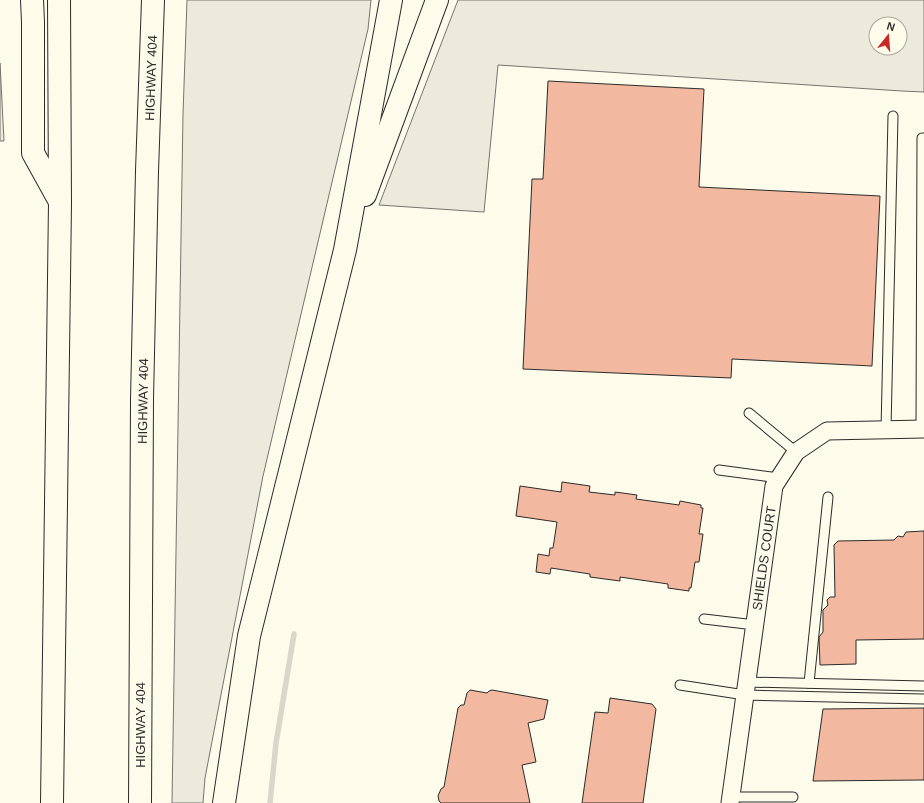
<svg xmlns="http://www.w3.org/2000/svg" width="924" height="803" font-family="Helvetica,sans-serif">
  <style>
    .green { fill: #ecebdb; stroke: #74746e; fill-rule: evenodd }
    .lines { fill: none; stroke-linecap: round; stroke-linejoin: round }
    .stream { stroke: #d8d7c9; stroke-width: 5.5 }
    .building { fill: #f2b8a0; stroke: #2b2b2b }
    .service-casing { stroke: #2b2b2b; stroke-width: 11 }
    .minor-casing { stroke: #2b2b2b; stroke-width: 19 }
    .motorway-casing { stroke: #2b2b2b; stroke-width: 24 }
    .service { stroke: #fdfbea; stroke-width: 9 }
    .minor { stroke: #fdfbea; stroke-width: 17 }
    .motorway { stroke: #fdfbea; stroke-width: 22 }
    .labels { text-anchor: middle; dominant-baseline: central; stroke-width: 3; stroke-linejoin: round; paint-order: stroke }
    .street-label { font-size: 13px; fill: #2b2b2b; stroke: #fdfbea }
  </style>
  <rect width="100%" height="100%" fill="#fdfbea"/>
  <!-- green -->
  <g class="green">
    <path d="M 187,0 L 371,0 L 368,29 L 263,476 L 205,778 L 203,803 L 172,803 L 183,114 Z"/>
    <path d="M 458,0 L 924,0 L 924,92 L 902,91 L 498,65 L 484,212 L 379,205 ZM 876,24 L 900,24 L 900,48 L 876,48 Z"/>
    <path d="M 0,63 L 4,141 L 0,141 Z"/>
  </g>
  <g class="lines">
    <!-- stream -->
    <path class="stream" d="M 270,803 L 276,743 L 294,634"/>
  </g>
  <!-- building -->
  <g class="building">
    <path d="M 548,81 L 704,89 L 699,187 L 880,196 L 872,366 L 732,359 L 731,378 L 523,369 L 532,179 L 543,179 Z"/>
    <path d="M 562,482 L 590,486 L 589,492 L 615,495 L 615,492 L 637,495 L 636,499 L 679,505 L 680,501 L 701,505 L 701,508 L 703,508 L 699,534 L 703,534 L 699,562 L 695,562 L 691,588 L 689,588 L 689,591 L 668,588 L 668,584 L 620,577 L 620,581 L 590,577 L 590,574 L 551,568 L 550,574 L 536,572 L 538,554 L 549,556 L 550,548 L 553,548 L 557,522 L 516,516 L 520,486 L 561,492 Z"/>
    <path d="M 924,531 L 924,639 L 856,640 L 856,664 L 820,665 L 819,637 L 823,632 L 823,610 L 828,605 L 827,600 L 830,597 L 835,597 L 834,545 L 838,541 L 894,540 L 898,536 L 903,537 L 906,532 Z"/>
    <path d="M 470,690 L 487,693 L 489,691 L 492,690 L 548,700 L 544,719 L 528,723 L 536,762 L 522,765 L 530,803 L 441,803 L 439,801 L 438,796 L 441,789 L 444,787 L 458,708 L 461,705 L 464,705 L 467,693 Z"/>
    <path d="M 610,698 L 652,704 L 656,709 L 643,803 L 582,803 L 595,712 L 608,713 Z"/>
    <path d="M 924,708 L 924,780 L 813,781 L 823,709 Z"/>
  </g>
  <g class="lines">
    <!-- service casing -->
    <g class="service-casing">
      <g id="service">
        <path d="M 749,413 L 796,452"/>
        <path d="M 921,429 L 922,138 L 924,138"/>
        <path d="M 886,430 L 893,116"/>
        <path d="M 719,470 L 779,478"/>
        <path d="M 704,619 L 755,625"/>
        <path d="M 747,682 L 924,686"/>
        <path d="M 809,683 L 828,497"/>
        <path d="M 680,685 L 745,695 L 924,699"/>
        <path d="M 731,797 L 793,797"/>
      </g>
    </g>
    <!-- minor casing -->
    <g class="minor-casing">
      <path id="minor" d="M 730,803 L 774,486 L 796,452 L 827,431 L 924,429"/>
    </g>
    <!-- motorway casing -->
    <g class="motorway-casing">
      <g id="motorway">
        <path d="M 32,0 L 33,22 L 33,153 L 59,200"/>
        <path d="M 365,195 L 437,0"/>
        <path d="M 52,803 L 60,203 L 59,0"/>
        <path d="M 140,803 L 142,400 L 147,171 L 153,0"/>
        <path d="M 224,803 L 249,636 L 345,250 L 391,0"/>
      </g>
    </g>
    <!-- service -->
    <use href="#service" class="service"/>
    <!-- minor -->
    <use href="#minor" class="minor"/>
    <!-- motorway -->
    <use href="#motorway" class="motorway"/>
  </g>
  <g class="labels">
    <!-- street labels -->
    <g class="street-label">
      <text transform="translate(151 78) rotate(-88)">HIGHWAY 404</text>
      <text transform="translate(143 401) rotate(-89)">HIGHWAY 404</text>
      <text transform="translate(764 558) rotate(-82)">SHIELDS COURT</text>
      <text transform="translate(140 725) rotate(-90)">HIGHWAY 404</text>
    </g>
  </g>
  <!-- north arrow -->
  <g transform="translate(888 36) rotate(17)"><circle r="19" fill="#fdfbea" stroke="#a9a89e"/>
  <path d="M0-3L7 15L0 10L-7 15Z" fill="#c62828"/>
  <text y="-6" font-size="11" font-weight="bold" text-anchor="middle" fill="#2b2b2b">N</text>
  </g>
</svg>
